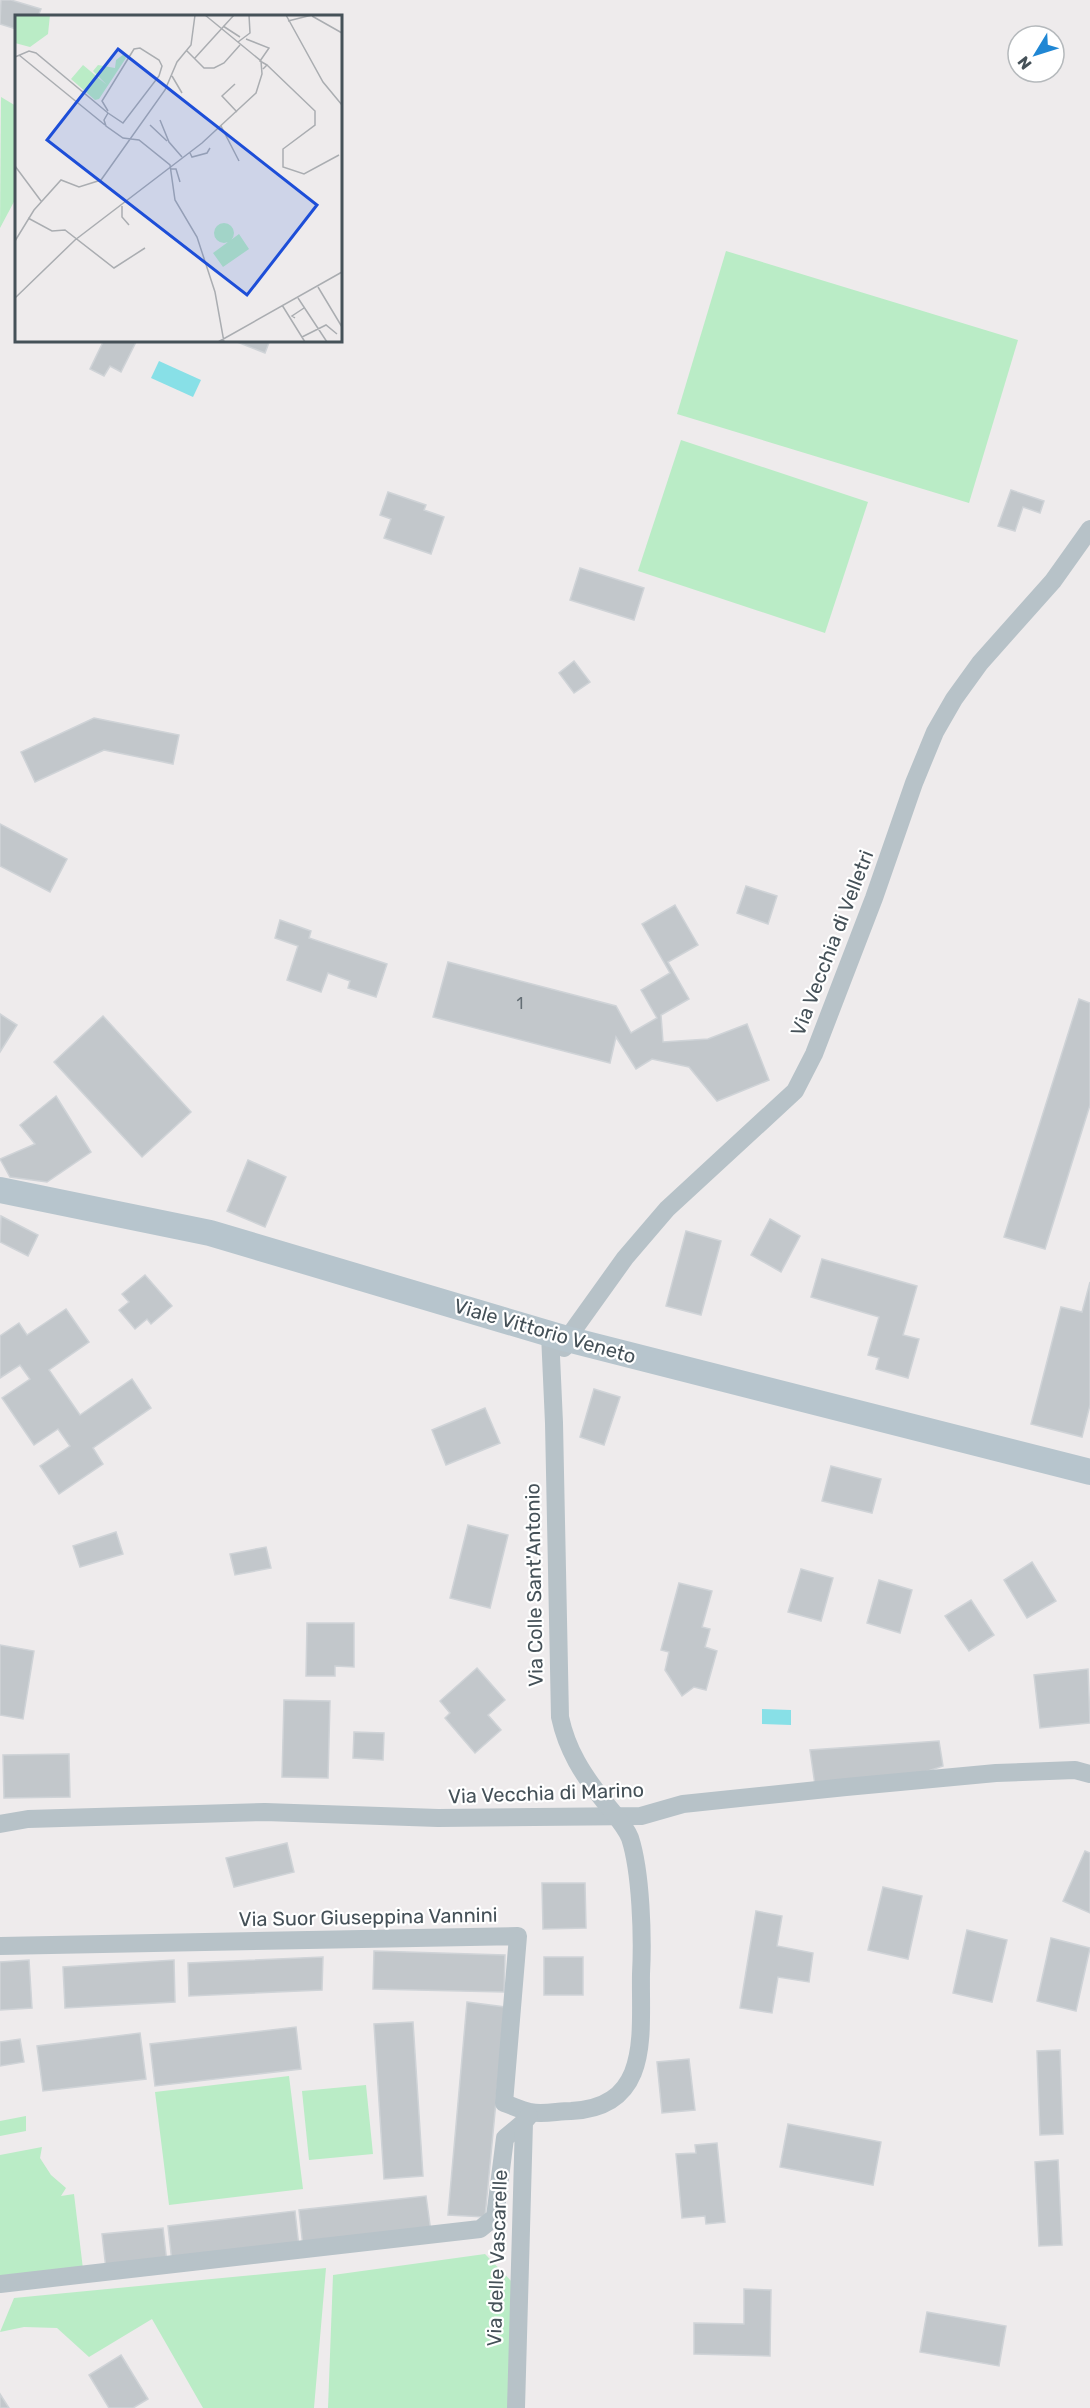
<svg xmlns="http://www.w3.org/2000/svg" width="1090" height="2408" font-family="Rubik,sans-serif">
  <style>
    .green { fill: #baecc6 }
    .water { fill: #88e0e7 }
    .building { fill: #c2c7cb; stroke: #cfd3d7; stroke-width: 1.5 }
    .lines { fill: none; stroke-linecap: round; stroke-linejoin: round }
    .street { stroke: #b7c2c8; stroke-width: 18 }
    .secondary { stroke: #b7c5cd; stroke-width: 26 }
    .labels { text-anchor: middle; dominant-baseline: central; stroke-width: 4.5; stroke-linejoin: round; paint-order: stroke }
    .number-label { font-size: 16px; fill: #646e75 }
    .street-label { font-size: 20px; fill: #455158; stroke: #fff }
    .inset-road { fill: none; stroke: #aaadb1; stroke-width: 1.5 }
    .view { fill: #1d4ed8; fill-opacity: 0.15; stroke: #1d4ed8; stroke-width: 3 }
    .inset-edge { fill: none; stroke: #455158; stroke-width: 3 }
  </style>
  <rect width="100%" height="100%" fill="#eeebec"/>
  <!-- green -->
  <g class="green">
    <path d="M 1,97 L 16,106 L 16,198 L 0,228 Z"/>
    <path d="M 726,251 L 1018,340 L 969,503 L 677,414 Z"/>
    <path d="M 681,440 L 868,502 L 825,633 L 638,571 Z"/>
    <path d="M 289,2076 L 303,2189 L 169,2205 L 155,2092 Z"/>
    <path d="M 366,2085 L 373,2154 L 309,2160 L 302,2091 Z"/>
    <path d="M 26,2116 L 26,2131 L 0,2136 L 0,2121 Z"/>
    <path d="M 42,2147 L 40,2158 L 51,2175 L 66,2188 L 61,2196 L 74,2194 L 83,2269 L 0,2280 L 0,2155 Z"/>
    <path d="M 485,2254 L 517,2287 L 511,2408 L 328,2408 L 333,2275 Z"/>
    <path d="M 326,2268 L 314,2408 L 203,2408 L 152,2319 L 89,2357 L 57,2328 L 24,2327 L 0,2332 L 14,2298 Z"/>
  </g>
  <!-- water -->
  <g class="water">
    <path d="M 159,361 L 201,380 L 193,397 L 151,378 Z"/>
    <path d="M 762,1709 L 791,1710 L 791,1725 L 762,1724 Z"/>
  </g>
  <!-- building -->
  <g class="building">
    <path d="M 1,0 L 11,0 L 41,9 L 38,16 L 16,16 L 16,29 L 0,24 Z"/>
    <path d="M 104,340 L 137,340 L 121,372 L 110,366 L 104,376 L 90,369 Z"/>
    <path d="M 232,340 L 270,340 L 265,353 Z"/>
    <path d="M 1011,490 L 1044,501 L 1040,513 L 1023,507 L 1015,531 L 998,526 Z"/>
    <path d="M 388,492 L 426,505 L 424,510 L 444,517 L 431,554 L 384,538 L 391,519 L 380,515 Z"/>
    <path d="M 580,568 L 644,588 L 634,620 L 570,600 Z"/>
    <path d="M 574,661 L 590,682 L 574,693 L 559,673 Z"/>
    <path d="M 94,718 L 179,735 L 173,764 L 104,750 L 35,782 L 21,752 Z"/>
    <path d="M 0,824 L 67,859 L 50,892 L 0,866 Z"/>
    <path d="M 746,886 L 777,896 L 768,924 L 737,913 Z"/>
    <path d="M 675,905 L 698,945 L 668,962 L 689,999 L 661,1015 L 663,1042 L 708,1039 L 747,1024 L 769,1080 L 717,1101 L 689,1067 L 652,1059 L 636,1069 L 616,1037 L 610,1063 L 433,1017 L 448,962 L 616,1006 L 631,1033 L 657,1018 L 641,990 L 670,973 L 642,924 Z"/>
    <path d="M 280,920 L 311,931 L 309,938 L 387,964 L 376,997 L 348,988 L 350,981 L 328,973 L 321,992 L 287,980 L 298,946 L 275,938 Z"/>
    <path d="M 1079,999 L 1090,1003 L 1090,1105 L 1045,1249 L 1004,1237 Z"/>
    <path d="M 0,1014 L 17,1025 L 0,1052 Z"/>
    <path d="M 103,1016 L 191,1112 L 142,1157 L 54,1062 Z"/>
    <path d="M 56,1096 L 91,1152 L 47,1182 L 10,1177 L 0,1159 L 35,1144 L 20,1125 Z"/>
    <path d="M 248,1160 L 286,1177 L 265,1227 L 227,1211 Z"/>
    <path d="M 1,1216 L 38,1235 L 28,1256 L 0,1242 Z"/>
    <path d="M 770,1219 L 800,1236 L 781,1272 L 751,1255 Z"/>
    <path d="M 686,1231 L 721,1241 L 701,1315 L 666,1306 Z"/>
    <path d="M 822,1259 L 917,1286 L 903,1335 L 919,1339 L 908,1378 L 876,1369 L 879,1358 L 868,1355 L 879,1317 L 811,1297 Z"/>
    <path d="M 145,1275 L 172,1306 L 151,1324 L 147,1319 L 135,1329 L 119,1310 L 129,1302 L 122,1294 Z"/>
    <path d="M 1090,1282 L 1090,1405 L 1082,1437 L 1031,1424 L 1061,1307 L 1082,1312 Z"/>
    <path d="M 66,1309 L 89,1342 L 49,1370 L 80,1415 L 132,1379 L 151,1408 L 93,1448 L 103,1464 L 59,1494 L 40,1466 L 70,1446 L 58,1429 L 34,1445 L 2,1398 L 30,1379 L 20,1365 L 0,1378 L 0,1336 L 19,1323 L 27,1335 Z"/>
    <path d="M 594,1389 L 620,1397 L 604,1445 L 580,1437 Z"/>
    <path d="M 485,1408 L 500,1443 L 446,1465 L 432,1430 Z"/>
    <path d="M 831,1466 L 881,1479 L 872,1513 L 822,1501 Z"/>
    <path d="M 468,1525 L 508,1535 L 490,1608 L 450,1598 Z"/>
    <path d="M 116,1532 L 123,1554 L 80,1567 L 73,1546 Z"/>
    <path d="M 266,1547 L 271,1568 L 235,1575 L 230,1554 Z"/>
    <path d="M 1032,1562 L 1056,1601 L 1027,1618 L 1004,1580 Z"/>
    <path d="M 801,1569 L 833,1578 L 821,1621 L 788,1612 Z"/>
    <path d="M 879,1580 L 912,1590 L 900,1633 L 867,1623 Z"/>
    <path d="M 679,1583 L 712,1591 L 702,1627 L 710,1629 L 705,1647 L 717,1651 L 706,1690 L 694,1687 L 682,1696 L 665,1670 L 669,1652 L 661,1650 Z"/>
    <path d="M 971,1600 L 994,1635 L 969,1651 L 945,1616 Z"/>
    <path d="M 307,1623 L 354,1623 L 354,1667 L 335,1666 L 335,1676 L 306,1676 Z"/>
    <path d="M 0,1645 L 34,1651 L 23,1719 L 0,1715 Z"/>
    <path d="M 477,1668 L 505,1700 L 488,1715 L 501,1730 L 475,1753 L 445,1718 L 450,1713 L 440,1701 Z"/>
    <path d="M 1088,1669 L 1090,1723 L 1040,1728 L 1034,1675 Z"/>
    <path d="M 284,1700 L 330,1701 L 328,1778 L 282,1777 Z"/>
    <path d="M 354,1732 L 384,1733 L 383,1760 L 353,1758 Z"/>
    <path d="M 939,1741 L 943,1766 L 919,1774 L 815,1785 L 810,1750 Z"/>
    <path d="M 69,1754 L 70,1797 L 4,1798 L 3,1755 Z"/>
    <path d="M 287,1843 L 294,1872 L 234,1887 L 226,1858 Z"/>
    <path d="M 1085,1851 L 1090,1853 L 1090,1913 L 1063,1901 Z"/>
    <path d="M 542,1883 L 585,1883 L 586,1928 L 543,1929 Z"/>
    <path d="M 883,1887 L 922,1896 L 908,1959 L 868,1950 Z"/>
    <path d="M 756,1911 L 782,1916 L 777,1946 L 813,1953 L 809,1982 L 778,1977 L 772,2013 L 740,2008 Z"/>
    <path d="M 967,1930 L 1007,1940 L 992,2002 L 953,1993 Z"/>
    <path d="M 1051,1938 L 1090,1948 L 1076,2011 L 1037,2001 Z"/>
    <path d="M 374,1951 L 505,1955 L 504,1992 L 373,1989 Z"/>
    <path d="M 323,1957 L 322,1990 L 189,1996 L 188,1963 Z"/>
    <rect x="544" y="1957" width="39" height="38"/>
    <path d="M 29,1960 L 32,2008 L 0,2010 L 0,1962 Z"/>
    <path d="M 174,1960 L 175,2002 L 65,2008 L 63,1967 Z"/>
    <path d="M 467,2002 L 505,2007 L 485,2217 L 448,2215 Z"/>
    <path d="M 413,2022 L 423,2176 L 384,2179 L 374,2024 Z"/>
    <path d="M 296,2027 L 301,2069 L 155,2086 L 150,2044 Z"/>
    <path d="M 140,2033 L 146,2079 L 43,2091 L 37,2046 Z"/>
    <path d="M 20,2039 L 24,2062 L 0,2066 L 0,2042 Z"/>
    <path d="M 1060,2050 L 1063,2134 L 1040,2135 L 1037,2051 Z"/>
    <path d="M 689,2059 L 695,2110 L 662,2113 L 657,2062 Z"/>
    <path d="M 788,2124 L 881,2142 L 873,2185 L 780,2167 Z"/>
    <path d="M 717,2143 L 725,2222 L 706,2224 L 705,2216 L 682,2218 L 676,2154 L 696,2153 L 695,2145 Z"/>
    <path d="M 1058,2160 L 1062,2245 L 1039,2246 L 1035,2162 Z"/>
    <path d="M 426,2196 L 431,2232 L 303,2247 L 299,2210 Z"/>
    <path d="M 295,2211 L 299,2247 L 172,2262 L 168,2226 Z"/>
    <path d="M 163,2228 L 167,2263 L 106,2269 L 102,2234 Z"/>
    <path d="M 744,2289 L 771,2290 L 770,2356 L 694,2354 L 694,2323 L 744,2324 Z"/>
    <path d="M 927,2312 L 1006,2326 L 999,2366 L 920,2352 Z"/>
    <path d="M 121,2355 L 148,2399 L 133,2408 L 109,2408 L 89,2375 Z"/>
    <path d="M 0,2394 L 9,2408 L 0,2408 Z"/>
  </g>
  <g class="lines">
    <!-- street -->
    <g class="street">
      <path d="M 564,1348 L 567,1339 L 625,1258 L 667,1209 L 795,1091 L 814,1054 L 874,898 L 914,783 L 935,732 L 954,699 L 980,663 L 1053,581 L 1090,529"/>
      <path d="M 0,1824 L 28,1819 L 265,1812 L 438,1818 L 641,1816 L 683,1804 L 846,1787 L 996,1773 L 1075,1770 L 1090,1774"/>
      <path d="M 0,1946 L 518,1936 L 504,2103 C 513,2106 521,2110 530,2112 C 542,2115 558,2111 571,2111 C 652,2107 640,2034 641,1974 C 643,1937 641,1872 630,1838 C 625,1825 612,1812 604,1801 C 583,1775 567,1750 560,1717 L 554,1423 L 550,1334"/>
      <path d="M 0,2284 L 480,2229 L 495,2217 L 505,2138 L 524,2122"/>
      <path d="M 516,2408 L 524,2122 L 529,2116"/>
    </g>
    <!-- secondary -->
    <path class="secondary" d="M 0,1190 L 210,1233 L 567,1339 L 1090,1472"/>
  </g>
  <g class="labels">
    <!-- number labels -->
    <g class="number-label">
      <text x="520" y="1003">1</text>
    </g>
    <!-- street labels -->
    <g class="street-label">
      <text transform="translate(832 943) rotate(-69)">Via Vecchia di Velletri</text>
      <text transform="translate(545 1331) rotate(16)">Viale Vittorio Veneto</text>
      <text transform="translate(534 1585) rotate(-91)">Via Colle Sant'Antonio</text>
      <text transform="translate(546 1793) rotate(-2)">Via Vecchia di Marino</text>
      <text transform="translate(368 1917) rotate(-1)">Via Suor Giuseppina Vannini</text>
      <text transform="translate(497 2258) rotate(-88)">Via delle Vascarelle</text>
    </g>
  </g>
  <!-- overview -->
  <g transform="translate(15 15)">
    <rect width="327" height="327" fill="#eeebec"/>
    <path d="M 0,0 L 35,0 L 33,19 L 15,32 L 0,28 ZM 109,39 L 111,43 L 84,84 L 80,85 L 56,64 L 68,50 L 92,70 L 78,56 L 83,50 L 100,53 L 101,45 ZM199 218a10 10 0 1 1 20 0a10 10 0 1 1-20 0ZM 224,219 L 234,234 L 208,252 L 198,238 Z" fill="#baecc6"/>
    <path class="inset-road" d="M 271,0 L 308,67 L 327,90M 297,1 L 327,18M 273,6 L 297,0M 208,11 L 225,22M 231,24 L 254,33 L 245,46 L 252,50 L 248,54M 223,27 L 235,18 L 234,0M 172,36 L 189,53 L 199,53 L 209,48 L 225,30M 4,40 L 90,110M 0,42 L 14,36 L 21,38 L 93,98 L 108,108 L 144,61 L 147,51 L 144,45 L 125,33 L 119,34 L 87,86 L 93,96M 179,44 L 219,0M 252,50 L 300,96 L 300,110 L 268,134 L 268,152 L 289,159 L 324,140M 157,61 L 167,78M 220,69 L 207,81 L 222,97M 93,98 L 89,105 L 91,111 L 108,123 L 124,125 L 155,150 L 160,185 L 182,222 L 200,277 L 209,327M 145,105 L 154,127 L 167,142M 135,110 L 152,126M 206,111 L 224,146M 175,138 L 177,142 L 192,138 L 195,133M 0,151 L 26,186M 156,154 L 161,154 L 165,167M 107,191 L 107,202 L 114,210M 13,203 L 37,216 L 50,215 L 99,253 L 130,233M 0,226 L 19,195 L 46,165 L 64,172 L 86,165 L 150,75 L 162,47 L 176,30 L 180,0M 303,272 L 327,312M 0,283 L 60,225 L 187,128 L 241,78 L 247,59 L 246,46 L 190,0M 283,283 L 312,327M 267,290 L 290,327M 280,303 L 277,301 L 289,293M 287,322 L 311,310 L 322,319M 203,327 L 327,257"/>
    <path class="view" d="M 103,34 L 302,190 L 232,280 L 32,125 Z"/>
    <rect width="327" height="327" class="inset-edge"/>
  </g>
  <!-- north arrow -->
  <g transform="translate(1036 54) rotate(232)"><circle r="28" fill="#ffffff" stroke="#b5b9bc" stroke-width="1.5"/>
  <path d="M0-4.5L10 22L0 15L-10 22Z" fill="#2087d4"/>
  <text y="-9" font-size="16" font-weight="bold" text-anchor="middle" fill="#455158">N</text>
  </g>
</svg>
